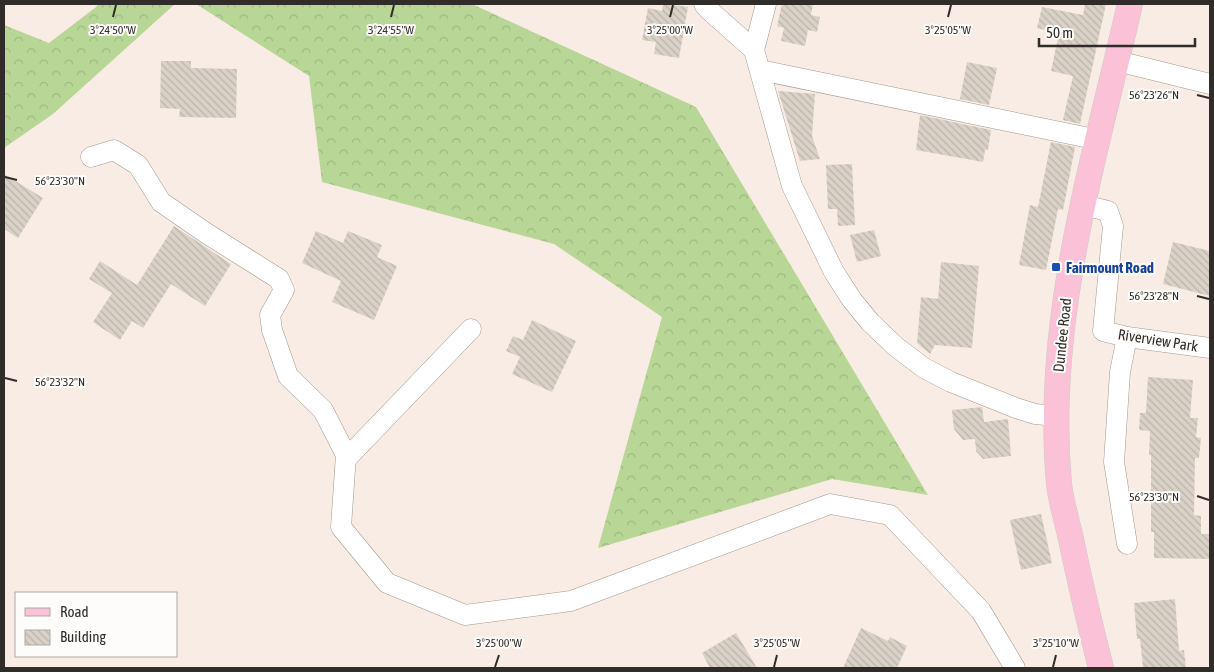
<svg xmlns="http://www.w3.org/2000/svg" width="1214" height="672" font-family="'Asap Condensed',sans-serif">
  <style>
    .forest { fill: url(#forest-crowns) }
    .building { fill: url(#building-back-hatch) }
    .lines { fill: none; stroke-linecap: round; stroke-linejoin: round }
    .minor-casing { stroke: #a49890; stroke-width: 21 }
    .major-casing { stroke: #cdcccc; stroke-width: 26 }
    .minor { stroke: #fff; stroke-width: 20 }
    .major { stroke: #fbc1d7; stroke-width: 25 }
    .ticks { fill: none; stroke: #302c29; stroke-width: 2 }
    .transit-dot { fill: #1a4fb4; stroke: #fefcfa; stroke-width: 2 }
    .labels { text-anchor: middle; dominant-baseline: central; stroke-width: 4; stroke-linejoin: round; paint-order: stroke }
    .transit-label { font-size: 15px; font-weight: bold; fill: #164399; stroke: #fefcfa; text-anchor: start }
    .street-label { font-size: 15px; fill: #302c29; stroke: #fefcfa }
    .ticks-label { font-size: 12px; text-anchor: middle; fill: #302c29; stroke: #fefcfa; stroke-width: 4; stroke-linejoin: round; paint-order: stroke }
  </style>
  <defs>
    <pattern id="forest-crowns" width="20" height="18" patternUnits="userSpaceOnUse" patternTransform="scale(1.25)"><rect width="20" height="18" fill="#b8d797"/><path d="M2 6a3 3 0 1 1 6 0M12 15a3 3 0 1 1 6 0" fill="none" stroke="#9eb982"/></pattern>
    <pattern id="building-back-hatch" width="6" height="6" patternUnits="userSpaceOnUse" patternTransform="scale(1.25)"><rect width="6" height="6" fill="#dad2c7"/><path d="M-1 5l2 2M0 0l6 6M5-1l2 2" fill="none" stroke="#bbb4ab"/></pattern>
  </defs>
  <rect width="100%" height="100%" fill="#f9ece4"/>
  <!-- forest -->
  <g class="forest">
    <path d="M 98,4 L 175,4 L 53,114 L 4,148 L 4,25 L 49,43 L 96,7 Z"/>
    <path d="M 196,4 L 472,4 L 696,107 L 928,495 L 832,479 L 598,548 L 662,317 L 554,244 L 322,182 L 309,76 Z"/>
  </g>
  <!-- building -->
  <g class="building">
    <path d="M 663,4 L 688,7 L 679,58 L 654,54 L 656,42 L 642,40 L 648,8 L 662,11 Z"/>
    <path d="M 782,4 L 813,4 L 811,15 L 820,17 L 817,32 L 808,30 L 805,46 L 781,41 L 784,28 L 777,26 Z"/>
    <path d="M 1085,4 L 1106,4 L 1080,124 L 1063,120 L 1073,76 L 1051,71 L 1059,33 L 1037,28 L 1042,7 L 1083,15 Z"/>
    <path d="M 161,61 L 191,61 L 191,68 L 237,69 L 236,118 L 179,117 L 180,109 L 160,108 Z"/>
    <path d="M 967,62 L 997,68 L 989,105 L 960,99 Z"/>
    <path d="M 778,91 L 815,94 L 812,136 L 820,159 L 800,161 Z"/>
    <path d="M 920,115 L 991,130 L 988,150 L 985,150 L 983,162 L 916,150 Z"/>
    <path d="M 1051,142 L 1075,147 L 1063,210 L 1058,209 L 1046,270 L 1019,265 L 1030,205 L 1038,207 Z"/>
    <path d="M 852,164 L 855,225 L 838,226 L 837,209 L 828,209 L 826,165 Z"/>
    <path d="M 4,174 L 43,198 L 18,238 L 4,229 Z"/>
    <path d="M 174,226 L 231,264 L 205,306 L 171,284 L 143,328 L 132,321 L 120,340 L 93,322 L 112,293 L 89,279 L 100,261 L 137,285 Z"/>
    <path d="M 874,230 L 881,256 L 857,262 L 850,235 Z"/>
    <path d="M 316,231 L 343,243 L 348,231 L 382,245 L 377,257 L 397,266 L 374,320 L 332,302 L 341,281 L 302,263 Z"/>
    <path d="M 1173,242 L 1210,251 L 1210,296 L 1163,284 Z"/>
    <path d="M 941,262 L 979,266 L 972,348 L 935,345 L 930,354 L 917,343 L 921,297 L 938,299 Z"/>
    <path d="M 532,320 L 576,341 L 552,392 L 512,374 L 520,357 L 506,351 L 513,336 L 523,340 Z"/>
    <path d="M 1148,377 L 1193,380 L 1190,418 L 1198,418 L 1196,437 L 1201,438 L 1199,458 L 1195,458 L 1194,515 L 1201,516 L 1201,534 L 1210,534 L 1210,559 L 1154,558 L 1154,532 L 1151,532 L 1151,455 L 1149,455 L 1150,431 L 1139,430 L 1140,413 L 1146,413 Z"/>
    <path d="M 982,407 L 984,422 L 1008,419 L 1011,456 L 983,459 L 976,451 L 975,439 L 963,440 L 954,429 L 952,410 Z"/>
    <path d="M 1041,514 L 1052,563 L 1021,570 L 1010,520 Z"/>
    <path d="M 1175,599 L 1179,651 L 1184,650 L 1186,668 L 1143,668 L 1140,639 L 1137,639 L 1134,603 Z"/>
    <path d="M 861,628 L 888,641 L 890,637 L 907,646 L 897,668 L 843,668 Z"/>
    <path d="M 736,633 L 757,668 L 710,668 L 702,653 Z"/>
  </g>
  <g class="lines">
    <!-- minor casing -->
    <g class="minor-casing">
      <g id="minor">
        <path d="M 704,4 L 709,10 L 754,50 L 792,186 L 834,272 L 852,300 L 870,322 L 895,346 L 924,368 L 951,382 L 1016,408 L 1035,414 L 1056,416"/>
        <path d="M 754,50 L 766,4"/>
        <path d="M 1117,61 L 1210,84"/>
        <path d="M 760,70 L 1099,140"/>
        <path d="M 91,157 L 114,150 L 138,165 L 161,202 L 206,233 L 279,279 L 284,290 L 270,315 L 272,330 L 288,376 L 323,410 L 346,455 L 341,527 L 387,583 L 465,615 L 571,601 L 830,504 L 890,515 L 981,611 L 1015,668"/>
        <path d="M 1083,205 L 1108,211 L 1113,226 L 1103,331 L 1127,337 L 1210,348"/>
        <path d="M 1127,337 L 1120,372 L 1114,462 L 1127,544"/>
        <path d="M 346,459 L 471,329"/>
      </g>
    </g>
    <!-- major casing -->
    <g class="major-casing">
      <path id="major" d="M 1101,668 C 1090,625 1080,583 1071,539 C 1067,521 1061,502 1059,484 C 1044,321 1094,161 1130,4"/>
    </g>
    <!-- minor -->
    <use href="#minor" class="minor"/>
    <!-- major -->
    <use href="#major" class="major"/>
  </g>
  <!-- ticks -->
  <path class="ticks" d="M 113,17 L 116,5M 391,17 L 394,5M 670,17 L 673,5M 948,17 L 951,5M 1197,95 L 1209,98M 5,177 L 17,180M 1197,296 L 1209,299M 5,378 L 17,381M 1197,496 L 1209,500M 495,667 L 499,655M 774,667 L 777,655M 1053,667 L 1056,655"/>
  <!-- markers -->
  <rect class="transit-dot" x="1051" y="262" width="10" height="10" rx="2.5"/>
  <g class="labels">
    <!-- transit labels -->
    <g class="transit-label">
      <text x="1066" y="267">Fairmount Road</text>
    </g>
    <!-- street labels -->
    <g class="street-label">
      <text transform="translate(1062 335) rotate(-84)">Dundee Road</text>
      <text transform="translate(1158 340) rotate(9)">Riverview Park</text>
    </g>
  </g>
  <g class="ticks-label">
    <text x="113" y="34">3°24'50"W</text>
    <text x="391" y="34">3°24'55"W</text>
    <text x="670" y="34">3°25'00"W</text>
    <text x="948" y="34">3°25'05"W</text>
    <text x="1154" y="99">56°23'26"N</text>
    <text x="60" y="185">56°23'30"N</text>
    <text x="1154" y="300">56°23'28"N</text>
    <text x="60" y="386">56°23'32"N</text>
    <text x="1154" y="501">56°23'30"N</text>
    <text x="499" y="647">3°25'00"W</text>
    <text x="777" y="647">3°25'05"W</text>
    <text x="1056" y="647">3°25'10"W</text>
  </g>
  <!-- border -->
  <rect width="1214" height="672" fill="none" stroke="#302c29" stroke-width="10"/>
  <!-- legend -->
  <rect x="15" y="592" width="162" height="65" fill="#fefcfa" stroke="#aca9a6"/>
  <rect x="25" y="608" width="25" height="8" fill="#fbc1d7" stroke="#aca9a6"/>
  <text x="60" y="617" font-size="15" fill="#302c29">Road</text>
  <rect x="25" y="630" width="25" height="15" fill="url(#building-back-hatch)" stroke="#aca9a6"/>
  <text x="60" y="642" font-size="15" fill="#302c29">Building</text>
  <!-- scale -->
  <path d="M1039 38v8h156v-8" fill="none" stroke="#302c29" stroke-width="2.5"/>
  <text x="1046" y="38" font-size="15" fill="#302c29" stroke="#fefcfa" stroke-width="4" paint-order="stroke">50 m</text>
</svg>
